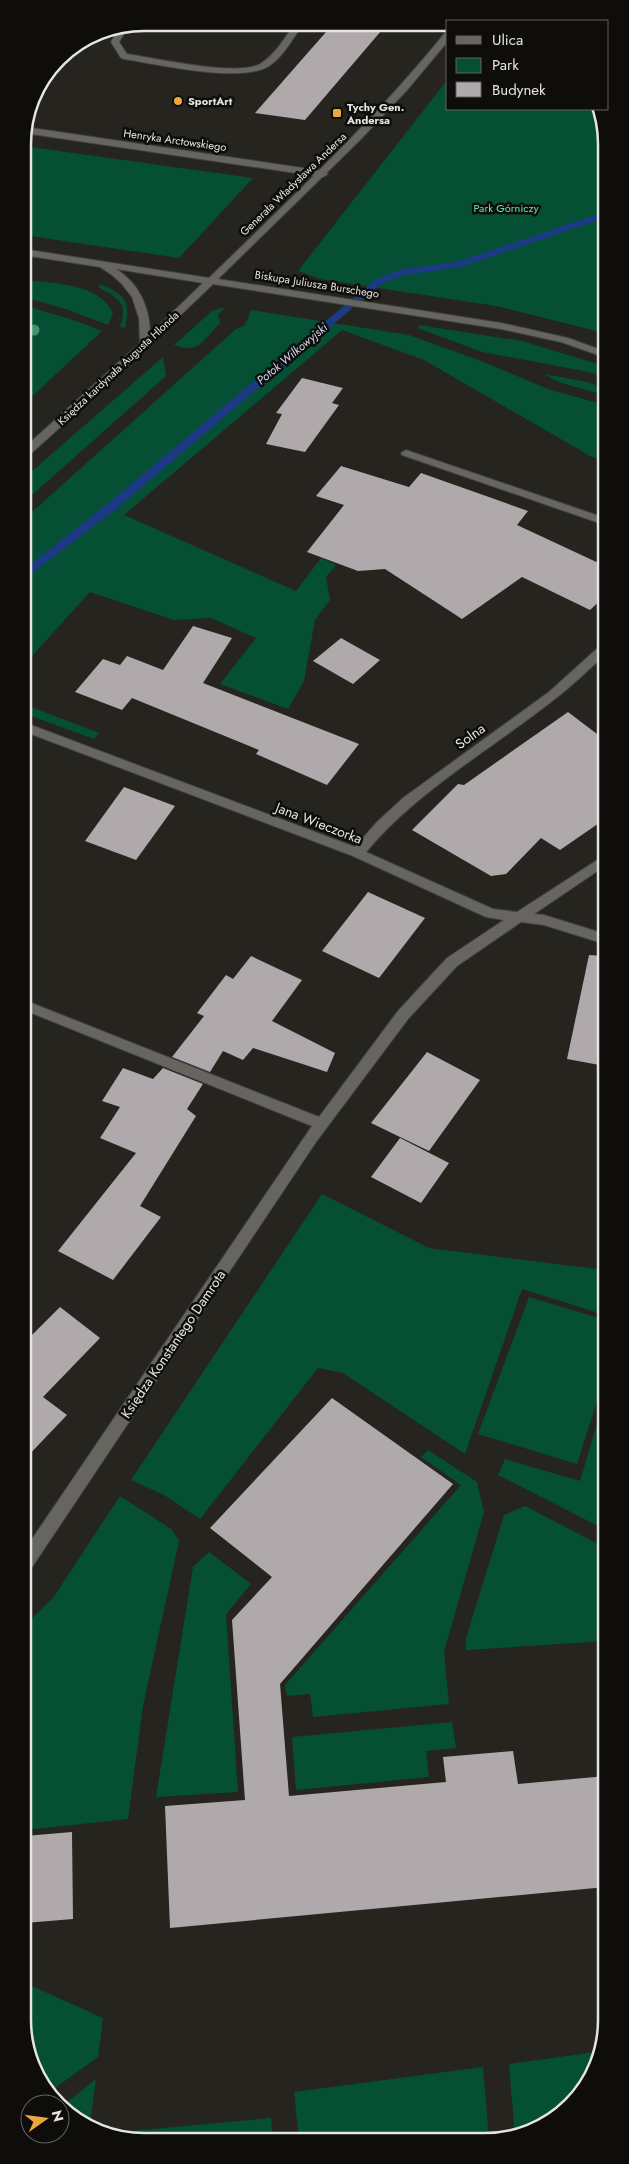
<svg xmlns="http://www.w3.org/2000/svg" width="629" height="2164" font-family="Jost,sans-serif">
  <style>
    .green { fill: #055034 }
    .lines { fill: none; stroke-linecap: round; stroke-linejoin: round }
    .stream { fill: #1b3a83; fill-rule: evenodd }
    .building { fill: #b0a9ac }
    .service-casing { stroke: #42413d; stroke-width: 2 }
    .minor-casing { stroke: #42413d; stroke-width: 2 }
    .tertiary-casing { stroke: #42413d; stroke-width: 2 }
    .service { fill: #676560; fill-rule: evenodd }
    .minor { fill: #676560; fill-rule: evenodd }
    .tertiary { fill: #676560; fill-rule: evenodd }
    .tree { fill: #40936c }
    .poi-dot { fill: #eea73c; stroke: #0e0d0b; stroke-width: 2 }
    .labels { text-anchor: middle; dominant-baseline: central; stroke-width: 5; stroke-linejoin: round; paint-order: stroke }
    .far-poi-label { font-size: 11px; font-weight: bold; fill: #e6e5e2; stroke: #0e0d0b; text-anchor: start }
    .far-street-label { font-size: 11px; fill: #e6e5e2; stroke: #0e0d0b }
    .far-park-label { font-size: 11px; fill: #56edab; stroke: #0e0d0b }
    .far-water-label { font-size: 12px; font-style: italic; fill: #cfdaf0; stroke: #0e0d0b }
    .street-label { font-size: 14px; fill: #e6e5e2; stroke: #0e0d0b }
    .rim { fill: none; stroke: #e6e5e2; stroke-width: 2.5 }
  </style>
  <rect width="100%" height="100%" fill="#25241f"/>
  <!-- green -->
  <g class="green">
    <path d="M 448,79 L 448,109 L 598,109 L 604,121 L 604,333 L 496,306 L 320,279 L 298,271 Z"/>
    <path d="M 23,146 L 253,178 L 179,258 L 23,235 Z"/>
    <path d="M 23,279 C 51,284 99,282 113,313 L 108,325 L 66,309 L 23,297 Z"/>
    <path d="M 101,284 C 126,296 131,301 125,328 L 120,327 C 129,303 118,298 98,287 Z"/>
    <path d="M 23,305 L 76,321 L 102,331 L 23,405 Z"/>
    <path d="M 225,307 L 218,315 L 220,323 C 202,341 200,354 174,345 L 212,311 Z"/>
    <path d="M 251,310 L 409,335 L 481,361 L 548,389 L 605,405 L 605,461 L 590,456 L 424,360 L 342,330 L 124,515 L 296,591 L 321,558 L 336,565 L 326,577 L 330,600 L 315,620 L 304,681 L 288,709 L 220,684 L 256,638 L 211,618 L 174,620 L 90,592 L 23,666 L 23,520 L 236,329 L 245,325 Z"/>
    <path d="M 419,325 L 522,341 L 604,366 L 604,377 L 589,372 L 482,352 L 418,328 Z"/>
    <path d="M 163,357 L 166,376 L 23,503 L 23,479 Z"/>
    <path d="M 544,374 L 587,382 L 604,388 L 604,395 L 558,382 Z"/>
    <path d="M 23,704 L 99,733 L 94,739 L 23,713 Z"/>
    <path d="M 322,1194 L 429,1248 L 605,1270 L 605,1315 L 522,1289 L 465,1454 L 343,1373 L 318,1368 L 200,1519 L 164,1495 L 131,1480 Z"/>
    <path d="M 529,1297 L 605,1320 L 606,1373 L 577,1464 L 478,1434 Z"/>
    <path d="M 606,1393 L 606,1530 L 498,1475 L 505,1459 L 580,1481 Z"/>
    <path d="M 428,1450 L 477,1482 L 484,1512 L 444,1652 L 449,1704 L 313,1717 L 310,1694 L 287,1696 L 285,1685 L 461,1485 L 421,1457 Z"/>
    <path d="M 120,1496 L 171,1529 L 179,1541 L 143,1706 L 128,1819 L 25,1830 L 24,1626 L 53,1598 Z"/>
    <path d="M 525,1506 L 606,1548 L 606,1641 L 466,1650 L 466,1638 L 504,1515 Z"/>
    <path d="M 209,1552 L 251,1584 L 226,1614 L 238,1792 L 156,1797 L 193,1567 Z"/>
    <path d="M 452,1722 L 456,1748 L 426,1751 L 429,1777 L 296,1790 L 292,1737 Z"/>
    <path d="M 25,1983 L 103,2018 L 98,2057 L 51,2091 L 25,2043 Z"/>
    <path d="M 596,2052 C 593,2063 590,2076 585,2086 C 570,2114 543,2126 515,2137 L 509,2064 Z"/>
    <path d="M 483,2067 L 489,2139 L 299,2139 L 294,2092 Z"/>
    <path d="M 96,2079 L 90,2123 L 61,2107 Z"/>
    <path d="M 271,2118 L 273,2139 L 120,2139 L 108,2133 Z"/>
  </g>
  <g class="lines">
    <!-- stream -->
    <path class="stream" d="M 604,212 L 604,218 L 461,267 L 405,275 L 382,283 L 115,510 L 23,580 L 23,570 L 107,504 L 376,279 L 403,269 L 456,262 Z"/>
  </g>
  <!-- building -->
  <g class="building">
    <path d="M 333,24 L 387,24 L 305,120 L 255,113 Z"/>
    <path d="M 302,378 L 343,388 L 332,403 L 339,405 L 305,452 L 266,444 L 282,414 L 276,413 Z"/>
    <path d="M 341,466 L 409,487 L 421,473 L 528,511 L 517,525 L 605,566 L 605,596 L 590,610 L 522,577 L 462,619 L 385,569 L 358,571 L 307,552 L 344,505 L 316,496 Z"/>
    <path d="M 193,626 L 232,638 L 203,683 L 359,744 L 327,785 L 256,754 L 259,750 L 132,698 L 122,710 L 75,692 L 103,659 L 120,665 L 127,656 L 163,670 Z"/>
    <path d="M 341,638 L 380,660 L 353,684 L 313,661 Z"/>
    <path d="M 568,712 L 605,740 L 605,819 L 560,850 L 541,838 L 506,874 L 491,876 L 412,830 L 458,784 L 464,785 Z"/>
    <path d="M 124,787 L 175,806 L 136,860 L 85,841 Z"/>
    <path d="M 368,892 L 425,918 L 379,978 L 322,951 Z"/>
    <path d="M 589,955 L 605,956 L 605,1066 L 567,1059 Z"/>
    <path d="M 251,956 L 302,980 L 272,1021 L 335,1053 L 327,1072 L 253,1048 L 243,1060 L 223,1051 L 210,1072 L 172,1057 L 204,1016 L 197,1013 L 226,975 L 233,979 Z"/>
    <path d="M 427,1052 L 480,1080 L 429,1151 L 371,1123 Z"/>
    <path d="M 123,1068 L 153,1079 L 163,1068 L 203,1084 L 187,1109 L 196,1116 L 140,1206 L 161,1217 L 113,1280 L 58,1251 L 136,1153 L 100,1138 L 120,1107 L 102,1101 Z"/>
    <path d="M 400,1138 L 449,1163 L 421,1203 L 371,1177 Z"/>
    <path d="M 60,1307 L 100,1338 L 43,1397 L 67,1415 L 24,1460 L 24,1343 Z"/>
    <path d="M 332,1398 L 453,1484 L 280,1684 L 289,1796 L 446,1782 L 443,1757 L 513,1751 L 518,1784 L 606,1776 L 606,1887 L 170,1928 L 165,1806 L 245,1800 L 232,1620 L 272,1577 L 210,1528 Z"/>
    <path d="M 72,1832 L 73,1919 L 25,1923 L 25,1836 Z"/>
  </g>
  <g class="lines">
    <!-- service casing -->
    <g class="service-casing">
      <path id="service" d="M 295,23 L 303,24 C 293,38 284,56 269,66 C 241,84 157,64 124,59 L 121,58 L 111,42 L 120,27 L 129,26 L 119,42 L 127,54 C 155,58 237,77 260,64 C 275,55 285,38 295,23 Z"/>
    </g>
    <!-- minor casing -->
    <g class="minor-casing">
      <g id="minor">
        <path d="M 25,127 L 323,171 L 328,174 L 323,177 L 24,133 Z"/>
        <path d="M 406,450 L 605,518 L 605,525 L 402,455 L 401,453 Z"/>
        <path d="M 605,644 L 605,655 C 589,669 573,685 556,698 C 492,749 419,789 366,852 L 493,909 L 517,912 L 605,855 L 605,866 L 534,914 L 544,915 L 605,934 L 605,944 L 544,925 L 521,922 L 457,966 L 408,1019 L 316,1142 L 30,1570 L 24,1572 L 24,1551 L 312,1126 L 24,1010 L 24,1000 L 319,1117 L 398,1011 L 447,958 L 504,920 L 486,917 L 353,856 L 23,731 L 23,722 L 355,847 L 377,822 L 403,798 L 549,692 L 601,645 Z"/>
      </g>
    </g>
    <!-- tertiary casing -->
    <g class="tertiary-casing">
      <path id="tertiary" d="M 448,32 L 448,41 L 407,90 L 360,140 L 218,279 L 501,323 L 568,338 L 604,351 L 604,357 L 561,342 L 501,329 L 213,284 L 117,376 L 27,457 L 23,458 L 23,449 L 140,343 L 139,318 L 132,297 L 121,283 L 112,275 L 100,267 L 23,255 L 23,249 L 209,278 C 290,199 373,122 445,33 ZM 116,269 L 203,283 L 150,334 C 150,308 139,283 116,269 Z"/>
    </g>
    <!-- service -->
    <use href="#service" class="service"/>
    <!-- minor -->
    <use href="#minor" class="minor"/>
    <!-- tertiary -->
    <use href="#tertiary" class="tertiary"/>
  </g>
  <!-- trees -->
  <circle class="tree" cx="34" cy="330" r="5.5"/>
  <!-- markers -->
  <g class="poi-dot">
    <circle cx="178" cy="101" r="5"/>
    <rect x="332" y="108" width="10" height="10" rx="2.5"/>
  </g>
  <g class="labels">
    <!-- far-poi labels -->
    <g class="far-poi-label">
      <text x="188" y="101">SportArt</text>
      <text x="347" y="107">Tychy Gen.<tspan x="347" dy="13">Andersa</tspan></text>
    </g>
    <!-- far-street labels -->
    <g class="far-street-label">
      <text transform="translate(175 140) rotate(8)">Henryka Arctowskiego</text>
      <text transform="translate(293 184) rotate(-44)">Generała Władysława Andersa</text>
      <text transform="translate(317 284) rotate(9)">Biskupa Juliusza Burschego</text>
      <text transform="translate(118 368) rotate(-43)">Księdza kardynała Augusta Hlonda</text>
    </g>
    <!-- far-park labels -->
    <g class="far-park-label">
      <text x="506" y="208">Park Górniczy</text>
    </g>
    <!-- far-water labels -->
    <g class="far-water-label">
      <text transform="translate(292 354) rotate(-40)">Potok Wilkowyjski</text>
    </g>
    <!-- street labels -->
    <g class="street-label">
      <text transform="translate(470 736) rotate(-36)">Solna</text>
      <text transform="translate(319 823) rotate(21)">Jana Wieczorka</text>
      <text transform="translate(173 1344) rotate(-56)">Księdza Konstantego Damrota</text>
    </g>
  </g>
  <!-- crop -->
  <path d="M0 0H629V2164H0ZM144 31H485A113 113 0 0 1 598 144V2020A113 113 0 0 1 485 2133H144A113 113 0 0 1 31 2020V144A113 113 0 0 1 144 31Z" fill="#0e0d0b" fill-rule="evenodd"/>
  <path class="rim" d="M144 31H485A113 113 0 0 1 598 144V2020A113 113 0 0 1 485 2133H144A113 113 0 0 1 31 2020V144A113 113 0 0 1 144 31Z"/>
  <!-- legend -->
  <rect x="446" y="20" width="162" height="90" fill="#0e0d0b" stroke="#646361"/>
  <rect x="456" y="36" width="25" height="8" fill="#676560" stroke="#646361"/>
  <text x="492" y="45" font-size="15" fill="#e6e5e2">Ulica</text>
  <rect x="456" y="58" width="25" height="15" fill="#055034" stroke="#646361"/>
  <text x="492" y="70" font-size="15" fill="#e6e5e2">Park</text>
  <rect x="456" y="82" width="25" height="15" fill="#b0a9ac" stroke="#646361"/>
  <text x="492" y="95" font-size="15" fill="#e6e5e2">Budynek</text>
  <!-- north arrow -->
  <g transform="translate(45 2119) rotate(76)"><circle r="24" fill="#0e0d0b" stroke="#646361"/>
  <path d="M0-4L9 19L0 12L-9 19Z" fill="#eea73c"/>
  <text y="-8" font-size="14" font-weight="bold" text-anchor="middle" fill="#e6e5e2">N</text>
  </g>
</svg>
